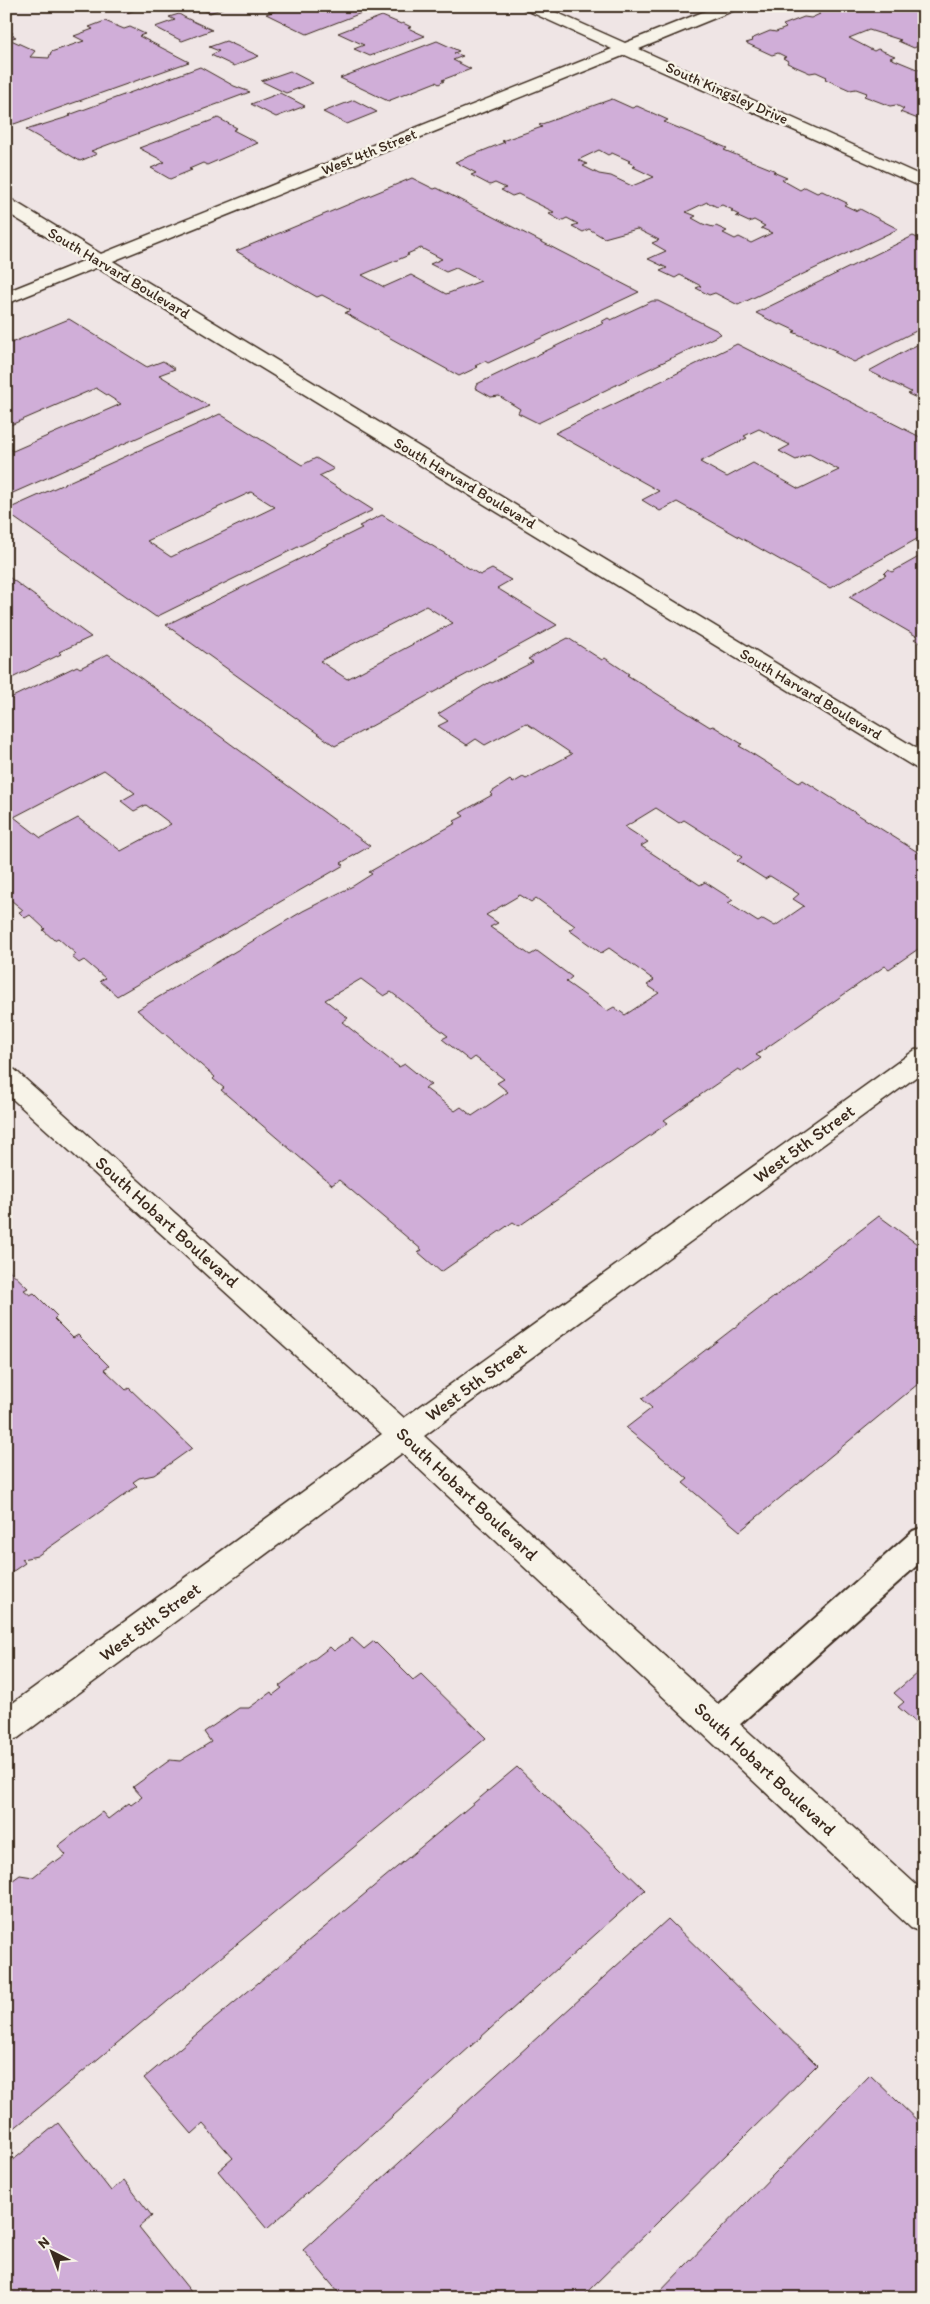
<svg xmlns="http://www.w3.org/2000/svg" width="930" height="2304" font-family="Itim,sans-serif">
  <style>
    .building { fill: #d0aed8; stroke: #3b2a1e; fill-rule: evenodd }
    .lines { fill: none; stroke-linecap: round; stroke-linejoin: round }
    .service-casing { stroke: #3b2a1e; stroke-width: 4 }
    .minor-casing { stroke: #3b2a1e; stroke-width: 3 }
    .tertiary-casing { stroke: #3b2a1e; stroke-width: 3 }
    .service { fill: #f7f3e8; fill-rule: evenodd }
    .minor { fill: #f7f3e8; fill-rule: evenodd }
    .tertiary { fill: #f7f3e8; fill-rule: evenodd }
    .labels { text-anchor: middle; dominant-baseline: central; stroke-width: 5; stroke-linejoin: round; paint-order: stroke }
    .far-street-label { font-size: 15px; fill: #3b2a1e; stroke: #f7f3e8 }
    .street-label { font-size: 18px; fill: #3b2a1e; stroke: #f7f3e8 }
  </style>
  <rect width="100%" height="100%" fill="#efe5e5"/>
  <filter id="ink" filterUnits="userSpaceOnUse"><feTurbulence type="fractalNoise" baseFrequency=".02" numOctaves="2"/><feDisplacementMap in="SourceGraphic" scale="10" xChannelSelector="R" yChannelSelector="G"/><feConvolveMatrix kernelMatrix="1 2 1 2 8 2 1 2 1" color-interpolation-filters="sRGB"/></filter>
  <g filter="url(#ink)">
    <!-- building -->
    <g class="building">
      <path d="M 115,6 L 146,6 L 127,13 Z"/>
      <path d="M 198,6 L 197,6 L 228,6 L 210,13 L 195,7 Z"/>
      <path d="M 289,6 L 365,6 L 362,7 L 369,10 L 307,34 L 266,14 Z"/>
      <path d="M 830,6 L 924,7 L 924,48 L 918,46 L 914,48 L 898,41 L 901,40 L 869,30 L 849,38 L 874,51 L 878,49 L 895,56 L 890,58 L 924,72 L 924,117 L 918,119 L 900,112 L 904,109 L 896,105 L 890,106 L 864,96 L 867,93 L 856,89 L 850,90 L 825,79 L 827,77 L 816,72 L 810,73 L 787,63 L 788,61 L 783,58 L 786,57 L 778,53 L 772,55 L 746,43 L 753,41 L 751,39 L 770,31 L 776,32 L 786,28 L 783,25 L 804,17 L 811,18 L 820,14 L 817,12 Z"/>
      <path d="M 179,14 L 184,17 L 212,30 L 182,41 L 155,27 L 175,20 L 169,17 Z"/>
      <path d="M 382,16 L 401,24 L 403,23 L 411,27 L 408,28 L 425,36 L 370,56 L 354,49 L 364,45 L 338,33 Z"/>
      <path d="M 105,21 L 124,29 L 130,27 L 145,34 L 139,36 L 189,62 L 14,124 L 6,120 L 6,31 L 13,33 L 10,34 L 16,37 L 9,39 L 35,51 L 30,57 L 49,58 L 51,52 L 84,41 L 74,36 L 93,29 L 89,27 Z"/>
      <path d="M 226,41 L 259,56 L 234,66 L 211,55 L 219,51 L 209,47 Z"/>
      <path d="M 437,41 L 459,51 L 454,53 L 463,56 L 453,60 L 471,69 L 442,80 L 444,81 L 439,84 L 436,82 L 388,101 L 340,78 Z"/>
      <path d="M 200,67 L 234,86 L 250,92 L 91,151 L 97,154 L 80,161 L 26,130 L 71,116 L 69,115 Z"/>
      <path d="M 290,71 L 313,83 L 286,93 L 261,81 Z"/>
      <path d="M 280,93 L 305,106 L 276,117 L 251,104 Z"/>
      <path d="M 612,99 L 632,108 L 637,106 L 668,120 L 664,122 L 727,148 L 724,150 L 776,171 L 773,172 L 787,178 L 782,180 L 800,190 L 805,187 L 817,193 L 822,191 L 847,203 L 844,205 L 857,211 L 860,209 L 898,229 L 738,305 L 715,293 L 709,295 L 696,288 L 701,286 L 680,275 L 675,278 L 660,271 L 667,268 L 648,259 L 666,251 L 652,243 L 659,240 L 637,229 L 604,238 L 589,229 L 583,232 L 572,226 L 578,224 L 567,218 L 561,221 L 549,214 L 554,212 L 518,194 L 512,196 L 501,190 L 506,188 L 495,183 L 490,185 L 471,175 L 476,173 L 455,162 L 505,142 L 502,141 L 542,127 L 539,125 ZM 599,150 L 608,155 L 612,153 L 630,161 L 628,162 L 636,166 L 633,167 L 654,177 L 632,186 L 611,176 L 599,174 L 583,166 L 587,164 L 578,160 ZM 707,202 L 717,207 L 722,205 L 733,210 L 731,211 L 739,215 L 736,216 L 749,222 L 754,220 L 765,226 L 761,228 L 772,233 L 751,243 L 739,237 L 735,239 L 723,233 L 727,231 L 716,226 L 713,227 L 703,224 L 692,218 L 696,216 L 686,212 Z"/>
      <path d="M 354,100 L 377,112 L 347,124 L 323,112 Z"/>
      <path d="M 218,118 L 237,128 L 233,130 L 258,143 L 207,165 L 203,163 L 189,169 L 192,170 L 170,179 L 151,168 L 165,162 L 139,148 Z"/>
      <path d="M 412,178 L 434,189 L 437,188 L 639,292 L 488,363 L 485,361 L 475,366 L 478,367 L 459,376 L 345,313 L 350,310 L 322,295 L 317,297 L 236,251 ZM 421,248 L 442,259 L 430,264 L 446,272 L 456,268 L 481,281 L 446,294 L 411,275 L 384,287 L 362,275 L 409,255 L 407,254 Z"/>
      <path d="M 913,236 L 924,241 L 924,327 L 854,362 L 834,352 L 837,351 L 793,332 L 796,331 L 781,324 L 779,325 L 756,313 Z"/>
      <path d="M 652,301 L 658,301 L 718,331 L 721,334 L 538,423 L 518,413 L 520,409 L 499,396 L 491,397 L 475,388 L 477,384 L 604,323 L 601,322 L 608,318 L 611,320 Z"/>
      <path d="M 69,319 L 147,367 L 163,361 L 175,369 L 159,375 L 209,406 L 6,496 L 6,446 L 13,451 L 121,404 L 96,388 L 6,427 L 6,345 Z"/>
      <path d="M 924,341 L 924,399 L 921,400 L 908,394 L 911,392 L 869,371 Z"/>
      <path d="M 737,344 L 924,439 L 924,535 L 830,588 L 677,502 L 660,511 L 642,500 L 659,491 L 555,433 ZM 759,429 L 790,445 L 779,451 L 796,460 L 809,454 L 839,470 L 799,489 L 753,463 L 727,477 L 700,462 L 747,438 L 744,436 Z"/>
      <path d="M 220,414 L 302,465 L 316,458 L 334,469 L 319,476 L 373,510 L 156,617 L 6,512 L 6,510 ZM 251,492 L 275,507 L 171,557 L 147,541 Z"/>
      <path d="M 382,515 L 480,575 L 492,569 L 511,580 L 497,588 L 557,625 L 335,746 L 166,625 L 362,528 L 359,526 ZM 426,606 L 453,623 L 347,679 L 320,661 Z"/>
      <path d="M 924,554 L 924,645 L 914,639 L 918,637 L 849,597 L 886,575 L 884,574 L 888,570 L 892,572 Z"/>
      <path d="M 6,575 L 91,637 L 59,652 L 61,654 L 6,681 Z"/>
      <path d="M 568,638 L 602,660 L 605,658 L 629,674 L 627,675 L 710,727 L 713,726 L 742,744 L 739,746 L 748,751 L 799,783 L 803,780 L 924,856 L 924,945 L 889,969 L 885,966 L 756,1055 L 761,1058 L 742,1071 L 738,1069 L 664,1120 L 668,1123 L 519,1226 L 513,1222 L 441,1272 L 418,1252 L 422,1250 L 339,1180 L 332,1185 L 221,1090 L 224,1088 L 213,1079 L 215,1077 L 137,1010 L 303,911 L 353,886 L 372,874 L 369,872 L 456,823 L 454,821 L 464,816 L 460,813 L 492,795 L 490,793 L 510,780 L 513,783 L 523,777 L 526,779 L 572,754 L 526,723 L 485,745 L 476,739 L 467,745 L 438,726 L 448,721 L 438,714 L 490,682 L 492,683 L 533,662 L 528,659 ZM 656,808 L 679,823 L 684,820 L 742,857 L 737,861 L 765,879 L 770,876 L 799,894 L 793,899 L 804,906 L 775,926 L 763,919 L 758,922 L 728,903 L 733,900 L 705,882 L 700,885 L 641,846 L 648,842 L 625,827 ZM 520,895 L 531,902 L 536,898 L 575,926 L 569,930 L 601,953 L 609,948 L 654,980 L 647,985 L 659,993 L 625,1015 L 614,1007 L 607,1011 L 566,982 L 572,977 L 537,951 L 530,955 L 490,927 L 498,923 L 486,915 ZM 361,979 L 384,996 L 391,992 L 448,1036 L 442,1039 L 470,1061 L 475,1057 L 504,1079 L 497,1083 L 508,1092 L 472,1116 L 461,1107 L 455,1111 L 425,1088 L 431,1085 L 405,1064 L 399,1067 L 342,1022 L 348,1018 L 325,1000 Z"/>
      <path d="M 108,654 L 370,846 L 341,863 L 344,865 L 117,996 L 100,981 L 105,978 L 84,960 L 79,963 L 72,957 L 76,954 L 58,938 L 54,940 L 43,930 L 45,929 L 30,915 L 25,918 L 19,912 L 23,910 L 6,896 L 6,700 L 77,666 L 80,668 ZM 104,770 L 135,793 L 121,801 L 134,811 L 146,805 L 171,824 L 121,851 L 78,818 L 41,838 L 14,817 Z"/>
      <path d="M 879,1216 L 924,1249 L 924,1379 L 740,1531 L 683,1483 L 688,1479 L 626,1428 L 652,1408 L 642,1399 Z"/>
      <path d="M 6,1267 L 28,1288 L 24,1290 L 30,1295 L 34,1293 L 57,1316 L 54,1319 L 73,1338 L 78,1335 L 109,1366 L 104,1369 L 126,1390 L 129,1388 L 192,1448 L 154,1475 L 139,1478 L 133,1482 L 137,1486 L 37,1556 L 22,1559 L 25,1563 L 6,1576 Z"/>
      <path d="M 352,1638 L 364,1649 L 374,1641 L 413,1680 L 421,1674 L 486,1738 L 6,2135 L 6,1885 L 20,1875 L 33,1877 L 53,1861 L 55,1863 L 66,1855 L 58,1846 L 102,1812 L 108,1819 L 129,1803 L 131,1805 L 142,1797 L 133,1787 L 170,1760 L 180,1761 L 211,1742 L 204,1732 L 239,1708 L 249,1708 L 271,1692 L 273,1695 L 282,1688 L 279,1686 L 330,1647 L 334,1651 Z"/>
      <path d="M 924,1667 L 924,1729 L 898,1707 L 904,1702 L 894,1693 Z"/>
      <path d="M 517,1767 L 645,1890 L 267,2229 L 218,2171 L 233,2158 L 203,2124 L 192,2134 L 144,2078 Z"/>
      <path d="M 668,1919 L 817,2065 L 581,2298 L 343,2298 L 303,2250 Z"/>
      <path d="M 870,2075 L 924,2127 L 924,2298 L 654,2298 Z"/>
      <path d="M 58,2123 L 111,2191 L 124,2180 L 152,2216 L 139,2227 L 196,2298 L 6,2298 L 6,2166 Z"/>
    </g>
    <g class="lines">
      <!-- service casing -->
      <g class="service-casing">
        <path id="service" d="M 924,1527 L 924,1559 L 728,1735 L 717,1739 L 706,1735 L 701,1725 L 706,1715 L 913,1531 Z"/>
      </g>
      <!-- minor casing -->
      <g class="minor-casing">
        <g id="minor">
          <path d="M 521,6 L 542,6 L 625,43 L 718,6 L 740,6 L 737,9 L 639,49 L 924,177 L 924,188 L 625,55 L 6,304 L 6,292 L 612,49 L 524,9 Z"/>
          <path d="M 924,1048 L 924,1071 L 424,1436 L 924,1892 L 924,1933 L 911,1928 L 402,1453 L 18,1738 L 6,1742 L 6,1708 L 382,1434 L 6,1093 L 6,1068 L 15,1070 L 404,1418 L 915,1050 Z"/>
        </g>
      </g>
      <!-- tertiary casing -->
      <g class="tertiary-casing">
        <path id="tertiary" d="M 6,199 L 12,200 L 924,753 L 924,770 L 916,768 L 6,212 Z"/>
      </g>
      <!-- service -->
      <use href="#service" class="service"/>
      <!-- minor -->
      <use href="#minor" class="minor"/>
      <!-- tertiary -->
      <use href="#tertiary" class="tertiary"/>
    </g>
  </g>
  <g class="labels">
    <!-- far-street labels -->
    <g class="far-street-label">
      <text transform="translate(727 93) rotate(24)">South Kingsley Drive</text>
      <text transform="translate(369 152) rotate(-22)">West 4th Street</text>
      <text transform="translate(119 273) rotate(31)">South Harvard Boulevard</text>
      <text transform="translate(465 483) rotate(31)">South Harvard Boulevard</text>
      <text transform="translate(811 694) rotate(31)">South Harvard Boulevard</text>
    </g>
    <!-- street labels -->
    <g class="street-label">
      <text transform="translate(804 1144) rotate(-36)">West 5th Street</text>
      <text transform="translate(167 1222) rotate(42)">South Hobart Boulevard</text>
      <text transform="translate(476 1382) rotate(-36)">West 5th Street</text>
      <text transform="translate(467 1494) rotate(43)">South Hobart Boulevard</text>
      <text transform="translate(150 1622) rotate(-36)">West 5th Street</text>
      <text transform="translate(765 1769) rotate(43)">South Hobart Boulevard</text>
    </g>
  </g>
  <!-- margin -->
  <rect width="930" height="2304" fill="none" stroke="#f7f3e8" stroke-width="25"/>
  <rect x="12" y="12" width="905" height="2279" fill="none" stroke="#3b2a1e" stroke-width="2" filter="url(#ink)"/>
  <!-- north arrow -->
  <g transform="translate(52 2252) rotate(318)" stroke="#f7f3e8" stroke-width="4" paint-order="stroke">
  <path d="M0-4L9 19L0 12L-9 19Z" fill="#3b2a1e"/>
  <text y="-8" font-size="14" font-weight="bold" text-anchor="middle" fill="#3b2a1e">N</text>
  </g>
</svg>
